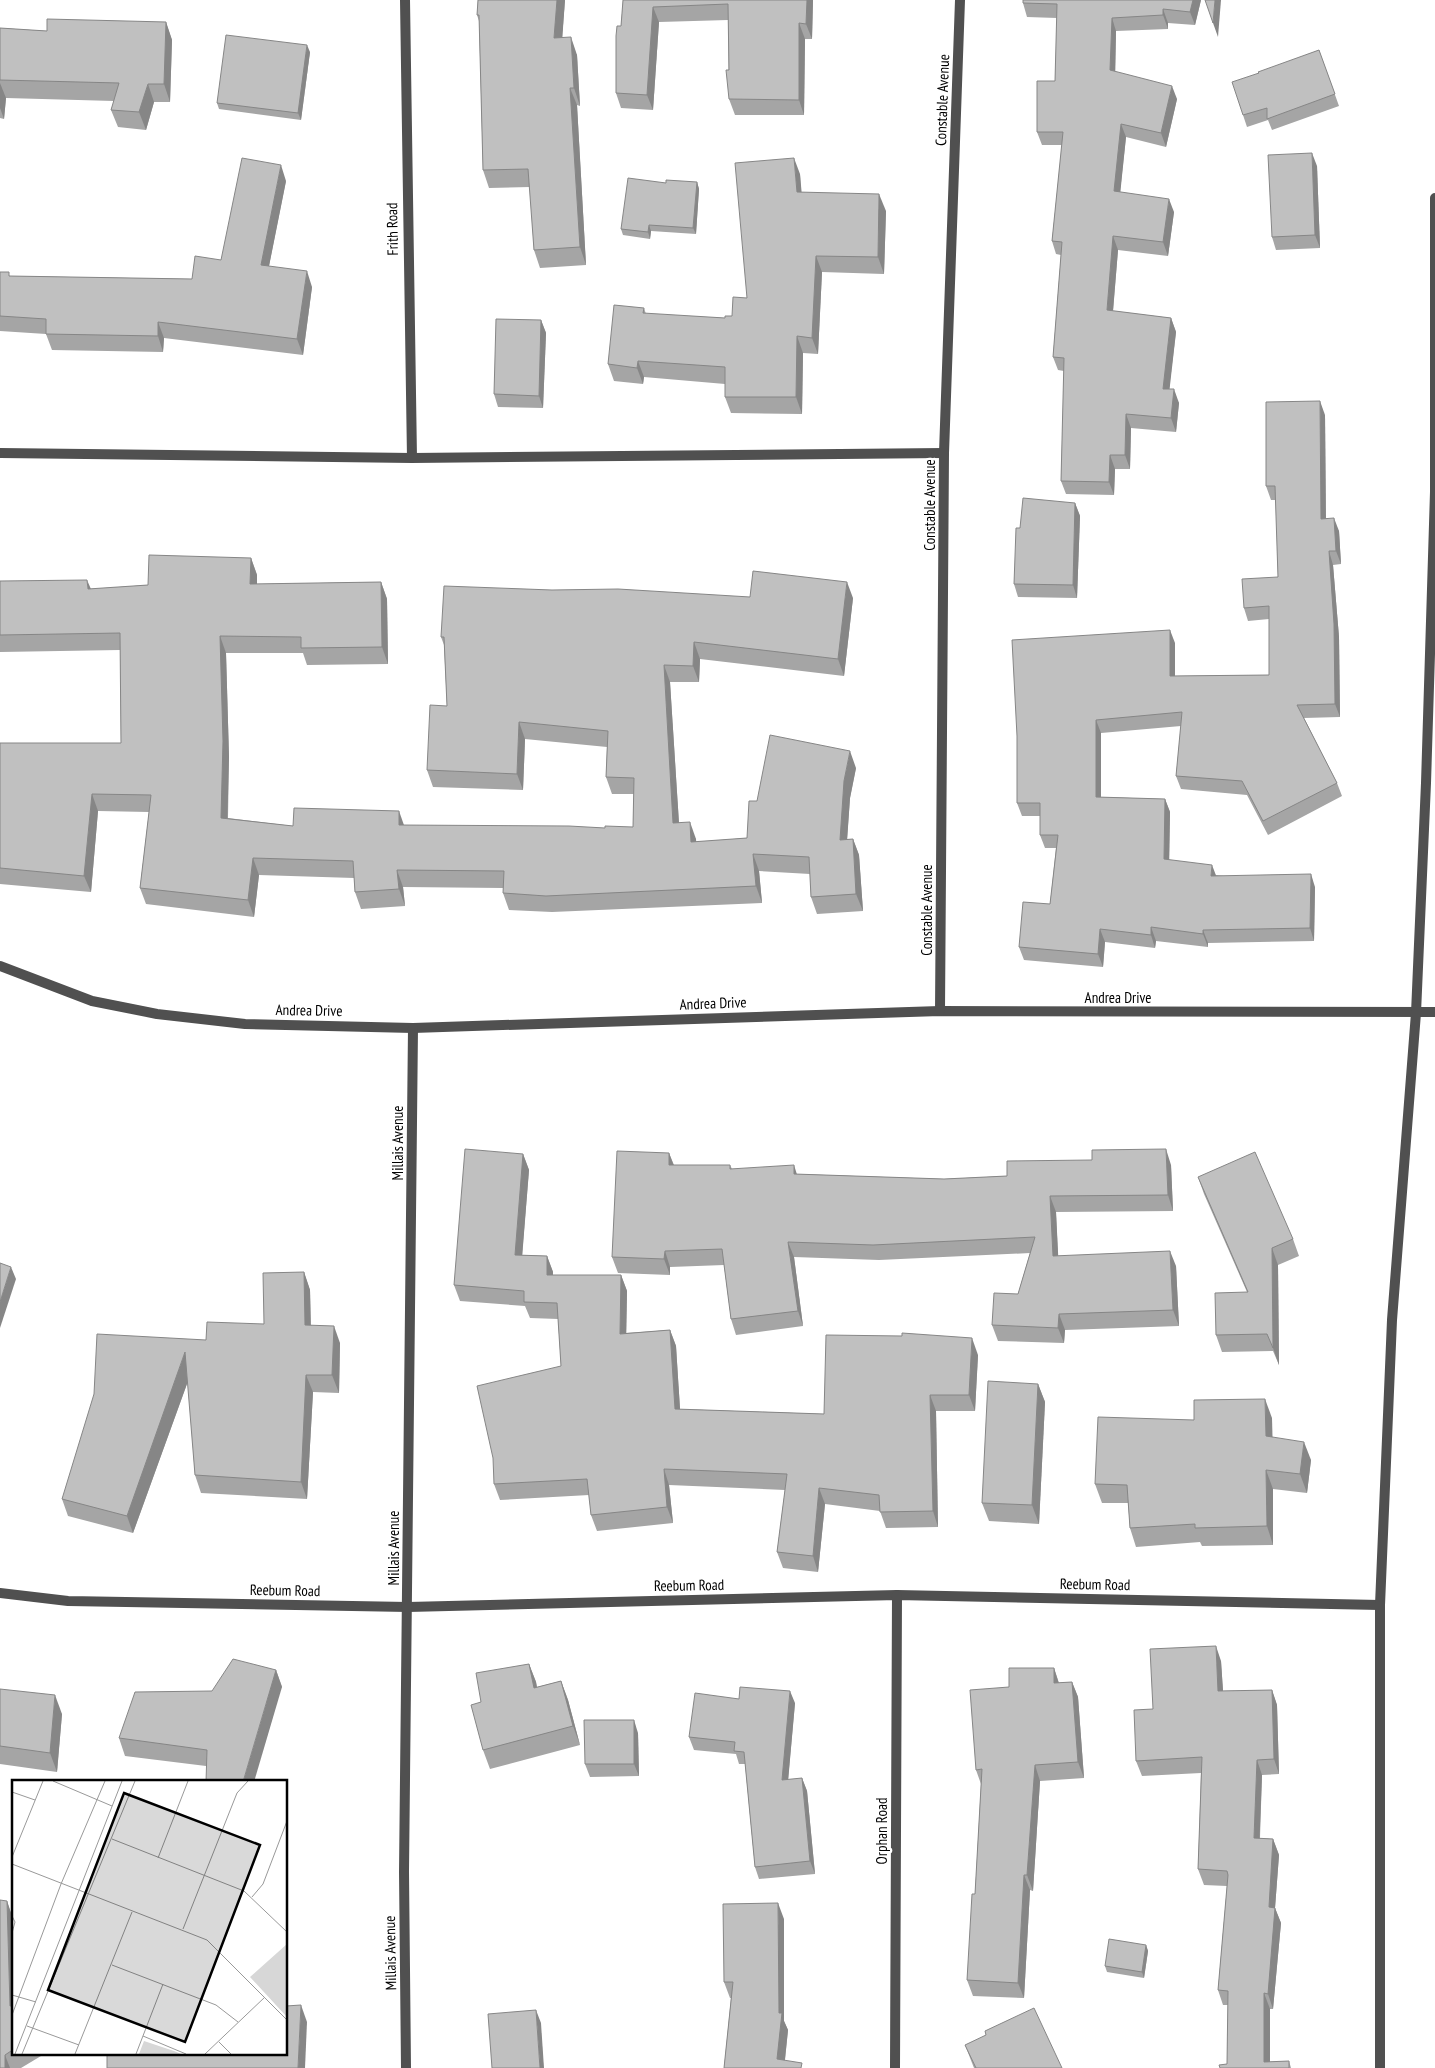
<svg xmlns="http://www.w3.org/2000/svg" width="1435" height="2068" font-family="'PT Sans Narrow',sans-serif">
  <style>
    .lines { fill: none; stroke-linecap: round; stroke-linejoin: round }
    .street { stroke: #505050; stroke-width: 10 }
    .wall { fill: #a5a5a5 }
    .shaded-wall { fill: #868686 }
    .building { fill: #c0c0c0; stroke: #868686 }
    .labels { text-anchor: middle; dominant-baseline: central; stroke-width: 4.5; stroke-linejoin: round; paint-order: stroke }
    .street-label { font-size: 15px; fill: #000; stroke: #fff }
    .inset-road { fill: none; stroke: #999; stroke-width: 1 }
    .view { fill: #000; fill-opacity: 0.15; stroke: #000; stroke-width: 2.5 }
    .inset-edge { fill: none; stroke: #000; stroke-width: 2.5 }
  </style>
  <rect width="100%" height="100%" fill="#fff"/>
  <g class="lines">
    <!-- street -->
    <g class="street">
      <path d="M 405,0 L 412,458"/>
      <path d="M 0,453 L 412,458 L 944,453"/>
      <path d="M 0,966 L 92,1001 L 157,1014 L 245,1024 L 413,1028 L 940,1011 L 1435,1012"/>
      <path d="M 940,1011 L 944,453 L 960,0"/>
      <path d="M 0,1593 L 68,1601 L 408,1607 L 897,1595 L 1380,1605"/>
      <path d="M 406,2068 L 404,1872 L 413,1028"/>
      <path d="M 895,2068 L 897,1595"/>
      <path d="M 1380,2068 L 1380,1605 L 1392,1320 L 1416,1013 L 1426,783 L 1435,492 L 1435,198"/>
    </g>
  </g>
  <!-- wall -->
  <g class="wall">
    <path d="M 478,0 L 565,0 L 562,38 L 577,55 L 580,106 L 577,105 L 586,265 L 540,268 L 534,250 L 530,187 L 489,188 L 483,170 L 479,21 L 477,15 Z"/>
    <path d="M 623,0 L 813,0 L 812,39 L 805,39 L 804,115 L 735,115 L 729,99 L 728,20 L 659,22 L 653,110 L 621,108 L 616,93 Z"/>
    <path d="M 1201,0 L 1195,25 L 1168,23 L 1168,29 L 1116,31 L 1115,72 L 1177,99 L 1166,147 L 1126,137 L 1120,192 L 1174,212 L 1168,256 L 1118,250 L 1113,311 L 1171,318 L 1176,332 L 1169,389 L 1179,403 L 1176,432 L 1131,428 L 1130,469 L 1115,469 L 1114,495 L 1066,494 L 1061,481 L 1064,371 L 1058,370 L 1053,357 L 1061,255 L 1056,254 L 1052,241 L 1062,145 L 1042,145 L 1037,132 L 1055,81 L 1057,18 L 1027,17 L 1023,3 Z"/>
    <path d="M 166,22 L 172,40 L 170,102 L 154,102 L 146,130 L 118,127 L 111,110 L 114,101 L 6,98 L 4,119 L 0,118 L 0,28 L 47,31 Z"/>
    <path d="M 1319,50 L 1339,106 L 1272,130 L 1268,120 L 1247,127 L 1243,115 L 1259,73 Z"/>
    <path d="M 310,52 L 301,120 L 219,109 L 217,103 Z"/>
    <path d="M 1317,166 L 1320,248 L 1276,250 L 1272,237 Z"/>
    <path d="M 800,174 L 801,192 L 886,211 L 884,274 L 822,272 L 818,354 L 803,353 L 802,414 L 731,413 L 725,397 L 725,384 L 644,377 L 643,384 L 614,381 L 608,364 L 644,308 L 646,314 L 725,318 L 732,316 L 747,298 Z"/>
    <path d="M 286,181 L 269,266 L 312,287 L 303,355 L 164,338 L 163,352 L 52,350 L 46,334 L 0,331 L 0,272 L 10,276 L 192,279 L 221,260 Z"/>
    <path d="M 697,182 L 699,189 L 696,234 L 651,231 L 650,239 L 623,235 L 621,229 L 666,183 Z"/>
    <path d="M 541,320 L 546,333 L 543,408 L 498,407 L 494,394 Z"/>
    <path d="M 1325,415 L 1326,518 L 1339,531 L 1341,564 L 1333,565 L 1339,637 L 1340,717 L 1304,718 L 1337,783 L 1342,796 L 1268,835 L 1247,795 L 1181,789 L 1176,776 L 1181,726 L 1101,733 L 1101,797 L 1165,799 L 1170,812 L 1169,860 L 1216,875 L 1315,887 L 1314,941 L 1208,943 L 1208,947 L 1156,941 L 1155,948 L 1105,942 L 1103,967 L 1024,960 L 1019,947 L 1050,904 L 1056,848 L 1045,848 L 1040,835 L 1040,816 L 1022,816 L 1017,803 L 1017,736 L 1175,643 L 1175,676 L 1269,675 L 1269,619 L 1248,621 L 1244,608 L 1278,577 L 1276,500 L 1271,500 L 1266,486 Z"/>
    <path d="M 1075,503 L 1080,516 L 1077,598 L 1018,597 L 1014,584 L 1020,528 Z"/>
    <path d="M 251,558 L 257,575 L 257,584 L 381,582 L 387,599 L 388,664 L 307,665 L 303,653 L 226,653 L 229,757 L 228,818 L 293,826 L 404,825 L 605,828 L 633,827 L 634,794 L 612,794 L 606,777 L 607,747 L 525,739 L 523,790 L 433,787 L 427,770 L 447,706 L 444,645 L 441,637 L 750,597 L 853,598 L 844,676 L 700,659 L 699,682 L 670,682 L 679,823 L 696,839 L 696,842 L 747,838 L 757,801 L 856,768 L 850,798 L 847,839 L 853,839 L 859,855 L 863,911 L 817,914 L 811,897 L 810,874 L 759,871 L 762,903 L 552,912 L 509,910 L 503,893 L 503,888 L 403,887 L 405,906 L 361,909 L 355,892 L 354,878 L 259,875 L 254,917 L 146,904 L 140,888 L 149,812 L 98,811 L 91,892 L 0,884 L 0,743 L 121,743 L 120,650 L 0,652 L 0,581 L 91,589 L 148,585 Z"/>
    <path d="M 669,1153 L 674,1165 L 730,1165 L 732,1169 L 797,1174 L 944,1179 L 1007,1176 L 1171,1165 L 1173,1211 L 1056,1212 L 1058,1256 L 1176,1266 L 1179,1326 L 1065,1330 L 1064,1343 L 998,1341 L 992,1325 L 1018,1294 L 1030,1253 L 879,1260 L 794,1257 L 803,1326 L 736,1335 L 731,1319 L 724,1265 L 670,1267 L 670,1275 L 618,1273 L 612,1257 Z"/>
    <path d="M 523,1154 L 529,1170 L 522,1255 L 547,1256 L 553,1272 L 553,1275 L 621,1275 L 627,1291 L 626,1333 L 670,1330 L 676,1346 L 680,1409 L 824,1414 L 978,1355 L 975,1411 L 936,1411 L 938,1527 L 886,1528 L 880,1511 L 825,1504 L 818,1572 L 783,1568 L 777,1552 L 785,1490 L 669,1485 L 673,1523 L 597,1531 L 591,1515 L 589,1495 L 500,1500 L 494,1484 L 561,1366 L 558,1319 L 530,1318 L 525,1306 L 460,1301 L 454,1285 Z"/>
    <path d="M 1198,1177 L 1293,1239 L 1299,1256 L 1278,1265 L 1279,1365 L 1273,1351 L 1222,1352 L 1216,1335 L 1247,1292 L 1204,1194 Z"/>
    <path d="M 304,1272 L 310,1290 L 311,1325 L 340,1343 L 339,1393 L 313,1392 L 307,1499 L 201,1493 L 195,1475 L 188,1381 L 133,1533 L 68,1516 L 62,1499 L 206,1340 L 264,1324 Z"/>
    <path d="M 1038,1384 L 1045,1402 L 1039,1524 L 989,1521 L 982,1503 Z"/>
    <path d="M 1272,1418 L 1272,1437 L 1311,1460 L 1307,1493 L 1273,1489 L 1273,1545 L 1202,1546 L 1200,1542 L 1136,1547 L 1130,1528 L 1128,1503 L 1102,1503 L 1095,1484 L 1194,1420 Z"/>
    <path d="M 1221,1661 L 1223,1691 L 1272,1690 L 1277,1705 L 1279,1774 L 1262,1775 L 1260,1838 L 1273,1839 L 1279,1855 L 1275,1908 L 1281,1923 L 1273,2009 L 1270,2009 L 1270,2062 L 1289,2061 L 1291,2068 L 1220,2068 L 1227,2064 L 1228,2005 L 1223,2005 L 1218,1990 L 1227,1886 L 1204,1885 L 1198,1869 L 1201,1773 L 1142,1776 L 1136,1761 L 1153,1709 Z"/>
    <path d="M 529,1664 L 536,1682 L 537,1687 L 561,1681 L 568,1700 L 580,1745 L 490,1769 L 483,1750 L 481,1702 Z"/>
    <path d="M 1054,1668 L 1059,1683 L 1072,1682 L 1078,1697 L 1084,1778 L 1040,1781 L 1033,1891 L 1030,1890 L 1024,1998 L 973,1996 L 967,1980 L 975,1894 L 981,1784 L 976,1770 Z"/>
    <path d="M 276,1670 L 282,1687 L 206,1766 L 125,1756 L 119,1738 L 212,1691 Z"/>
    <path d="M 0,1689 L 62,1714 L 57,1772 L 0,1764 Z"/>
    <path d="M 739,1699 L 795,1703 L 788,1780 L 802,1778 L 807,1791 L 815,1874 L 759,1879 L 755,1867 L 745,1764 L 739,1764 L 736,1754 L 694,1750 L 689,1737 Z"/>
    <path d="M 638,1733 L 639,1776 L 590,1777 L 585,1764 Z"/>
    <path d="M 7,1901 L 13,1919 L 14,2054 L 40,2054 L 41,2056 L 21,2068 L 0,2068 Z"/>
    <path d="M 784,1919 L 784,2021 L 788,2030 L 785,2060 L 724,2068 L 731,1998 L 730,1998 L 724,1982 Z"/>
    <path d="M 1146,1945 L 1148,1951 L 1144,1978 L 1107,1972 L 1105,1966 Z"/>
    <path d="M 965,2045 L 1062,2068 L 974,2068 Z"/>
  </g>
  <!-- shaded-wall -->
  <g class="shaded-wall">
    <path d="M 557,0 L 565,0 L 561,56 L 554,38 Z"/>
    <path d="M 807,0 L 813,0 L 812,39 L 806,24 Z"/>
    <path d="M 1193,0 L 1201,0 L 1195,25 L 1190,12 Z"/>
    <path d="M 1215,0 L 1221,0 L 1218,37 L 1213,23 Z"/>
    <path d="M 653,7 L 659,22 L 653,110 L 647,95 Z"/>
    <path d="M 1163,9 L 1168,23 L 1168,29 L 1163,15 Z"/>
    <path d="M 1112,18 L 1116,31 L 1115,84 L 1110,70 Z"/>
    <path d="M 166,22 L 172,40 L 170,102 L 164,84 Z"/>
    <path d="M 799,23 L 805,39 L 804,115 L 799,100 Z"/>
    <path d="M 571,37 L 577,55 L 580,106 L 574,88 Z"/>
    <path d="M 307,45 L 310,52 L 301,120 L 298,113 Z"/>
    <path d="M 0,83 L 6,98 L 4,119 L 0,108 Z"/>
    <path d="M 148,84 L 154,102 L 146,130 L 139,112 Z"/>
    <path d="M 1172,86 L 1177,99 L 1166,147 L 1161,133 Z"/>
    <path d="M 570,88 L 577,105 L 586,265 L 580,247 Z"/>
    <path d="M 1121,124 L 1126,137 L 1119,205 L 1114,191 Z"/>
    <path d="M 1312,153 L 1317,166 L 1320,248 L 1315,235 Z"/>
    <path d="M 794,158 L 800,174 L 803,208 L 797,192 Z"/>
    <path d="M 281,165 L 286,181 L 266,281 L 261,265 Z"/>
    <path d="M 697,182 L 699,189 L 696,234 L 693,228 Z"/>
    <path d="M 879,194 L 886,211 L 884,274 L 878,257 Z"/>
    <path d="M 1169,199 L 1174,212 L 1168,256 L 1163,242 Z"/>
    <path d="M 649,225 L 651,231 L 650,239 L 648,232 Z"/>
    <path d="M 1113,236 L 1118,250 L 1112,323 L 1107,310 Z"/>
    <path d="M 816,256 L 822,272 L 818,354 L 812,338 Z"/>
    <path d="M 307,271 L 312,287 L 303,355 L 297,339 Z"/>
    <path d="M 1171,318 L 1176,332 L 1168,403 L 1163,389 Z"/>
    <path d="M 541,320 L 546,333 L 543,408 L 539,396 Z"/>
    <path d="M 158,322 L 164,338 L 163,352 L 158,336 Z"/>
    <path d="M 797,336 L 803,353 L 802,414 L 796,397 Z"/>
    <path d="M 638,361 L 644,377 L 643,384 L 637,368 Z"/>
    <path d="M 1174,389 L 1179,403 L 1176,432 L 1171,418 Z"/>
    <path d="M 1320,401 L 1325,415 L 1326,532 L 1321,519 Z"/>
    <path d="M 1126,414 L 1131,428 L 1130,469 L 1125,455 Z"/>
    <path d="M 1110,455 L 1115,469 L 1114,495 L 1109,482 Z"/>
    <path d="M 1075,503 L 1080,516 L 1077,598 L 1073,585 Z"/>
    <path d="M 1334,518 L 1339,531 L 1341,564 L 1336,551 Z"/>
    <path d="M 1329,551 L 1333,565 L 1339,637 L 1340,717 L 1335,704 Z"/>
    <path d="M 251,558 L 257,575 L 257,601 L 250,584 Z"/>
    <path d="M 87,580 L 94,596 L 88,589 Z"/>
    <path d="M 381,582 L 387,599 L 388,664 L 382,647 Z"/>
    <path d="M 847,582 L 853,598 L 844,676 L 838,659 Z"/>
    <path d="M 1170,630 L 1175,643 L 1175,689 L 1170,676 Z"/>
    <path d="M 220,636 L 226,653 L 229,757 L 227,834 L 221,818 Z"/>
    <path d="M 694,642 L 700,659 L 699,682 L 693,666 Z"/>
    <path d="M 664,665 L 670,682 L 680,840 L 673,823 Z"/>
    <path d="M 1096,720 L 1101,733 L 1101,810 L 1096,797 Z"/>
    <path d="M 519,722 L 525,739 L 523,790 L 517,774 Z"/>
    <path d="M 850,751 L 856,768 L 850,798 L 846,856 L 840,840 L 844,781 Z"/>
    <path d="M 92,794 L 98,811 L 91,892 L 84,876 Z"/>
    <path d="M 1165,799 L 1170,812 L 1169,872 L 1164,859 Z"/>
    <path d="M 399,811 L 405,828 L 399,825 Z"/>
    <path d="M 690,822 L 696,839 L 697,859 L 691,842 Z"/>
    <path d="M 853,839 L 859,855 L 863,911 L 856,894 Z"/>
    <path d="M 753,854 L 759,871 L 762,903 L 756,886 Z"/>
    <path d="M 253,858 L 259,875 L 254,917 L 248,900 Z"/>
    <path d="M 1212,865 L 1217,878 L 1211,876 Z"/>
    <path d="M 397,870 L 403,887 L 405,906 L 399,889 Z"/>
    <path d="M 1311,874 L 1315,887 L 1314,941 L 1310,928 Z"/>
    <path d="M 1151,927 L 1156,941 L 1155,948 L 1151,935 Z"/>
    <path d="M 1100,929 L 1105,942 L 1103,967 L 1098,954 Z"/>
    <path d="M 1203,930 L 1208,943 L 1208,947 L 1203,934 Z"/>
    <path d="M 1166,1149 L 1171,1165 L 1173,1211 L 1168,1195 Z"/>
    <path d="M 669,1153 L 675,1169 L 669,1165 Z"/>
    <path d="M 523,1154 L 529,1170 L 521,1271 L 515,1255 Z"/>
    <path d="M 794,1165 L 799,1181 L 794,1174 Z"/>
    <path d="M 1050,1196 L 1056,1212 L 1059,1272 L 1053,1256 Z"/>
    <path d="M 788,1242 L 794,1257 L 803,1326 L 798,1311 Z"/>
    <path d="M 1272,1248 L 1278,1265 L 1279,1365 L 1273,1348 Z"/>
    <path d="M 665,1251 L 670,1267 L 670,1275 L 664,1259 Z"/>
    <path d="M 1170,1251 L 1176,1266 L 1179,1326 L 1173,1310 Z"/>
    <path d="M 547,1256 L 553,1272 L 552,1291 L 547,1275 Z"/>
    <path d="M 11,1267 L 16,1279 L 0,1328 L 0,1302 Z"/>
    <path d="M 304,1272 L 310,1290 L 311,1342 L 305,1325 Z"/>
    <path d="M 621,1275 L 627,1291 L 626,1350 L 620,1334 Z"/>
    <path d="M 1059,1314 L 1065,1330 L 1064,1343 L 1058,1328 Z"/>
    <path d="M 334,1326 L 340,1343 L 339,1393 L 332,1375 Z"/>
    <path d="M 670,1330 L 676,1346 L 681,1425 L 675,1409 Z"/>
    <path d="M 972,1338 L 978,1355 L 975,1411 L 969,1395 Z"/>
    <path d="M 185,1352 L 192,1370 L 133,1533 L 127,1516 Z"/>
    <path d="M 306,1375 L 313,1392 L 307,1499 L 301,1482 Z"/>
    <path d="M 1038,1384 L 1045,1402 L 1039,1524 L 1032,1505 Z"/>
    <path d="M 930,1395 L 936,1411 L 938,1527 L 933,1511 Z"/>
    <path d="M 1265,1399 L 1272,1418 L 1273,1455 L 1266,1436 Z"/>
    <path d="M 1304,1442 L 1311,1460 L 1307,1493 L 1300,1474 Z"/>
    <path d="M 664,1469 L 669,1485 L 673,1523 L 667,1507 Z"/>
    <path d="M 1266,1470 L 1273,1489 L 1273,1545 L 1267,1526 Z"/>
    <path d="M 819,1488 L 825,1504 L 818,1572 L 813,1556 Z"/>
    <path d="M 1216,1646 L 1221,1661 L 1224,1706 L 1218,1691 Z"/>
    <path d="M 529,1664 L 536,1682 L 540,1707 L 534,1688 Z"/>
    <path d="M 1054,1668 L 1059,1684 L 1054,1683 Z"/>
    <path d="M 276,1670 L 282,1687 L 254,1782 L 243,1782 Z"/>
    <path d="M 561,1681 L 568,1700 L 580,1745 L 573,1726 Z"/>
    <path d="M 1072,1682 L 1078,1697 L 1084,1778 L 1078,1762 Z"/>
    <path d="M 1272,1690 L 1277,1705 L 1279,1774 L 1274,1759 Z"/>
    <path d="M 790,1691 L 795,1703 L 787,1793 L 782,1780 Z"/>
    <path d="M 55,1695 L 62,1714 L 57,1772 L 50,1753 Z"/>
    <path d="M 634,1720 L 638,1733 L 639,1776 L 634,1764 Z"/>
    <path d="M 1257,1760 L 1262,1775 L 1259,1853 L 1254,1838 Z"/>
    <path d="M 1035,1765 L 1040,1781 L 1033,1891 L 1027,1875 Z"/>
    <path d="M 802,1778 L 807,1791 L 815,1874 L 810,1861 Z"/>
    <path d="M 1273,1839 L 1279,1855 L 1275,1908 L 1281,1923 L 1273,2009 L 1268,1994 L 1269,1907 Z"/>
    <path d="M 1024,1875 L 1030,1890 L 1024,1998 L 1018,1983 Z"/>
    <path d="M 7,1901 L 13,1919 L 14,2016 L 10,2006 Z"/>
    <path d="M 778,1903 L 784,1919 L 784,2021 L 788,2030 L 784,2068 L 777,2059 L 779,2013 Z"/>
    <path d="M 1146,1945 L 1148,1951 L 1144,1978 L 1142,1972 Z"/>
    <path d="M 1264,1993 L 1270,2009 L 1270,2068 L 1264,2062 Z"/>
    <path d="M 301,2005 L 307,2022 L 305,2068 L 298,2068 Z"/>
    <path d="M 536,2010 L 541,2023 L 544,2068 L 540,2068 Z"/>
    <path d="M 5,2055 L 10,2068 L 5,2068 Z"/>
  </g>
  <!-- building -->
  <g class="building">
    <path d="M 478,0 L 557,0 L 554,38 L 571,37 L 574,88 L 570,88 L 580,247 L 534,250 L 528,169 L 483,170 L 479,15 L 477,15 Z"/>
    <path d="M 623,0 L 807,0 L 806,24 L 799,23 L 799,100 L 729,99 L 726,70 L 729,70 L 728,4 L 653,7 L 647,95 L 616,93 L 616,36 L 617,26 L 621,26 Z"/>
    <path d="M 1023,0 L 1193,0 L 1190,12 L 1163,9 L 1163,15 L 1112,18 L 1110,70 L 1172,86 L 1161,133 L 1121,124 L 1114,191 L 1169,199 L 1163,242 L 1113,236 L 1107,310 L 1171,318 L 1163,389 L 1174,389 L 1171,418 L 1126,414 L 1125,455 L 1110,455 L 1109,482 L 1061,481 L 1064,358 L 1053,357 L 1062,242 L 1052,241 L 1063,132 L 1037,132 L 1037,81 L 1055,81 L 1057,4 L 1023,3 Z"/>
    <path d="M 1205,0 L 1215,0 L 1213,23 Z"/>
    <path d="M 47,19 L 166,22 L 164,84 L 148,84 L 139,112 L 111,110 L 119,83 L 0,80 L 0,28 L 47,31 Z"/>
    <path d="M 226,35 L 307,45 L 298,113 L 217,103 Z"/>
    <path d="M 1319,50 L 1335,94 L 1267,119 L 1267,108 L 1243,115 L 1232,82 L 1259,73 L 1258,72 Z"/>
    <path d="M 1312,153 L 1315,235 L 1272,237 L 1268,155 Z"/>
    <path d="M 242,158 L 281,165 L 261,265 L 307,271 L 297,339 L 158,322 L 158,336 L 46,334 L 46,319 L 0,316 L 0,272 L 9,272 L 9,276 L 192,279 L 195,256 L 221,260 Z"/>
    <path d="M 794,158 L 797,192 L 879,194 L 878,257 L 816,256 L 812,338 L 797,336 L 796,397 L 725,397 L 725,367 L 638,361 L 637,368 L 608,364 L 614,305 L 644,308 L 643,313 L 725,318 L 725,316 L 732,316 L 733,297 L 747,298 L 735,163 Z"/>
    <path d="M 628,178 L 666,183 L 666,180 L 697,182 L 693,228 L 649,225 L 648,232 L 621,229 Z"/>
    <path d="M 496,319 L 541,320 L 539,396 L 494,394 Z"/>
    <path d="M 1320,401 L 1321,519 L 1334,518 L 1336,551 L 1329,551 L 1334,624 L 1335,704 L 1297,705 L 1337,783 L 1263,821 L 1242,781 L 1176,776 L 1182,712 L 1096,720 L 1096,797 L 1165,799 L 1164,859 L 1212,865 L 1211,876 L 1311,874 L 1310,928 L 1203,930 L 1203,934 L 1151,927 L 1151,935 L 1100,929 L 1098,954 L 1019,947 L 1023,902 L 1050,904 L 1058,835 L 1040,835 L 1040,803 L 1017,803 L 1017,736 L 1012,640 L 1170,630 L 1170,676 L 1269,675 L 1269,606 L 1244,608 L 1242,579 L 1278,577 L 1275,486 L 1266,486 L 1266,402 Z"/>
    <path d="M 1023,498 L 1075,503 L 1073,585 L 1014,584 L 1016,528 L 1020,528 Z"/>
    <path d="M 149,555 L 251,558 L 250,584 L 381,582 L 382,647 L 301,648 L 301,637 L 220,636 L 223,741 L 221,818 L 293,826 L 294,808 L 399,811 L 399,825 L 569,826 L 605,828 L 605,826 L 633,827 L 634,778 L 606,777 L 608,731 L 519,722 L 517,774 L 427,770 L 430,705 L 447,706 L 444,637 L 441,637 L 444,586 L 552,590 L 618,589 L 750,597 L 753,571 L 847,582 L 838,659 L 694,642 L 693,666 L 664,665 L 673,823 L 690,822 L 691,842 L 747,838 L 749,801 L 757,801 L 770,735 L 850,751 L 844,781 L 840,840 L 853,839 L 856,894 L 811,897 L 809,857 L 753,854 L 756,886 L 546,896 L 503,893 L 504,871 L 397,870 L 399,889 L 355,892 L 353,861 L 253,858 L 248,900 L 140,888 L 151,795 L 92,794 L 84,876 L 0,868 L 0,743 L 121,743 L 120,633 L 0,635 L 0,581 L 87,580 L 88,589 L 148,585 Z"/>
    <path d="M 465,1149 L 523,1154 L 515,1255 L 547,1256 L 547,1275 L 621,1275 L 620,1334 L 670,1330 L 675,1409 L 824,1414 L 826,1335 L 902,1336 L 902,1333 L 972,1338 L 969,1395 L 930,1395 L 933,1511 L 880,1512 L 879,1495 L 819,1488 L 813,1556 L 777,1552 L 787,1474 L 664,1469 L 667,1507 L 591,1515 L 587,1479 L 494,1484 L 493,1458 L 477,1386 L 561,1366 L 557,1303 L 524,1302 L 524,1291 L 454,1285 Z"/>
    <path d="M 1166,1149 L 1168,1195 L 1050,1196 L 1053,1256 L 1170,1251 L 1173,1310 L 1059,1314 L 1058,1328 L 992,1325 L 994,1293 L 1018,1294 L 1035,1237 L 873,1245 L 788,1242 L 798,1311 L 731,1319 L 722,1249 L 665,1251 L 664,1259 L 612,1257 L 617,1151 L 669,1153 L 669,1165 L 730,1165 L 730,1169 L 794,1165 L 794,1174 L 944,1179 L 1007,1176 L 1007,1161 L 1092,1160 L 1092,1150 Z"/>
    <path d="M 1255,1152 L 1293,1239 L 1272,1248 L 1273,1348 L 1267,1334 L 1216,1335 L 1215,1293 L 1248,1292 L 1198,1177 Z"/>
    <path d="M 0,1263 L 11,1267 L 0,1302 Z"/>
    <path d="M 304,1272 L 305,1325 L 334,1326 L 332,1375 L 306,1375 L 301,1482 L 195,1475 L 185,1352 L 127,1516 L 62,1499 L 94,1394 L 97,1334 L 206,1340 L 207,1322 L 264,1324 L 263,1273 Z"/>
    <path d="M 988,1381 L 1038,1384 L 1032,1505 L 982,1503 Z"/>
    <path d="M 1265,1399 L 1266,1436 L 1304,1442 L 1300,1474 L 1266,1470 L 1267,1526 L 1195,1528 L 1195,1524 L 1130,1528 L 1127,1485 L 1095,1484 L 1098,1417 L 1194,1420 L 1194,1400 Z"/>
    <path d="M 1216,1646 L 1218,1691 L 1272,1690 L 1274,1759 L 1257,1760 L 1254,1838 L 1273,1839 L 1269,1907 L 1275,1908 L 1268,1994 L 1264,1993 L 1264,2062 L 1289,2061 L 1289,2068 L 1220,2068 L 1219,2065 L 1227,2064 L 1228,1991 L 1218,1990 L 1228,1875 L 1227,1871 L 1198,1869 L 1202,1757 L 1136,1761 L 1134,1710 L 1153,1709 L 1150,1649 Z"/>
    <path d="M 233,1659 L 276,1670 L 243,1782 L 206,1782 L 207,1750 L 119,1738 L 135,1692 L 212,1691 Z"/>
    <path d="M 529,1664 L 534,1688 L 561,1681 L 573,1726 L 483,1750 L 471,1705 L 481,1702 L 476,1673 Z"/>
    <path d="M 1009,1668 L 1054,1668 L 1054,1683 L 1072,1682 L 1078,1762 L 1035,1765 L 1027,1875 L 1024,1875 L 1018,1983 L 967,1980 L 972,1894 L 975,1894 L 982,1769 L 976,1770 L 970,1690 L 1009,1687 Z"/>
    <path d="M 740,1687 L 790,1691 L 782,1780 L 802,1778 L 810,1861 L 755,1867 L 744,1752 L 734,1751 L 735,1742 L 689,1737 L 695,1693 L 739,1699 Z"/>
    <path d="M 0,1689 L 55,1695 L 50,1753 L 0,1746 Z"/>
    <path d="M 584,1720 L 634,1720 L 634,1764 L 585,1764 Z"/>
    <path d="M 0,1900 L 7,1901 L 10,2006 L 14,2006 L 14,2049 L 5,2055 L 5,2068 L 0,2068 Z"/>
    <path d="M 778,1903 L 779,2013 L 782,2013 L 777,2059 L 802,2063 L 801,2068 L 724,2068 L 733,1982 L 724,1982 L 723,1904 Z"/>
    <path d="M 1109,1939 L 1146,1945 L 1142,1972 L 1105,1966 Z"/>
    <path d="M 301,2005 L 298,2068 L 107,2068 L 107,2054 L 286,2054 L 286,2006 Z"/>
    <path d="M 1034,2008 L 1062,2068 L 976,2068 L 965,2045 L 986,2035 L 985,2031 Z"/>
    <path d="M 536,2010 L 540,2068 L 492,2068 L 488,2014 Z"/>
  </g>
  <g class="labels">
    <!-- street labels -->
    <g class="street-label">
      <text transform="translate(942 100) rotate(-88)">Constable Avenue</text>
      <text transform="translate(392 229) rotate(-91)">Frith Road</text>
      <text transform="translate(929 505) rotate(-90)">Constable Avenue</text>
      <text transform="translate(926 910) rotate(-90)">Constable Avenue</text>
      <text x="1118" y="997">Andrea Drive</text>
      <text transform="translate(713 1003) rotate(-2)">Andrea Drive</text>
      <text transform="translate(309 1010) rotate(1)">Andrea Drive</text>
      <text transform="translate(397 1143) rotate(-90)">Millais Avenue</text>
      <text transform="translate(393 1548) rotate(-90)">Millais Avenue</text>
      <text transform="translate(1095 1584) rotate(1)">Reebum Road</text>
      <text transform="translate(689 1585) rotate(-1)">Reebum Road</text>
      <text transform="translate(285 1590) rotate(1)">Reebum Road</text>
      <text transform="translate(881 1831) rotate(-90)">Orphan Road</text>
      <text transform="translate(390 1953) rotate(-91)">Millais Avenue</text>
    </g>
  </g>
  <!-- overview -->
  <g transform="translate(12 1780)">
    <rect width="275" height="275" fill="#fff"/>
    <path d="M 275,164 L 275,237 L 238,197 ZM 132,261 L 162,271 L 169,274 L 127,274 Z" fill="#d7d7d7"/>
    <path class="inset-road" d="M 41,1 L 100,26M 0,12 L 23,20M 100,59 L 232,111 L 275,152M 0,77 L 31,1M 146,78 L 176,1M 0,84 L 195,160 L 275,240M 240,117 L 251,104 L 275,41M 0,136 L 3,142 L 0,153M 171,149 L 225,13 L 236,1M 100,185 L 204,225 L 226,242M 0,215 L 24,222M 0,235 L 49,104 L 93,1M 15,246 L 67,265M 131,256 L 174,274M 207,262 L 219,274M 3,274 L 110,1M 10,274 L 123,1M 63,274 L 120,132M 124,274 L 151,204M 193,274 L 253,217"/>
    <path class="view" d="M 112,13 L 248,65 L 173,262 L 36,210 Z"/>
    <rect width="275" height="275" class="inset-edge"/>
  </g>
</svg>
